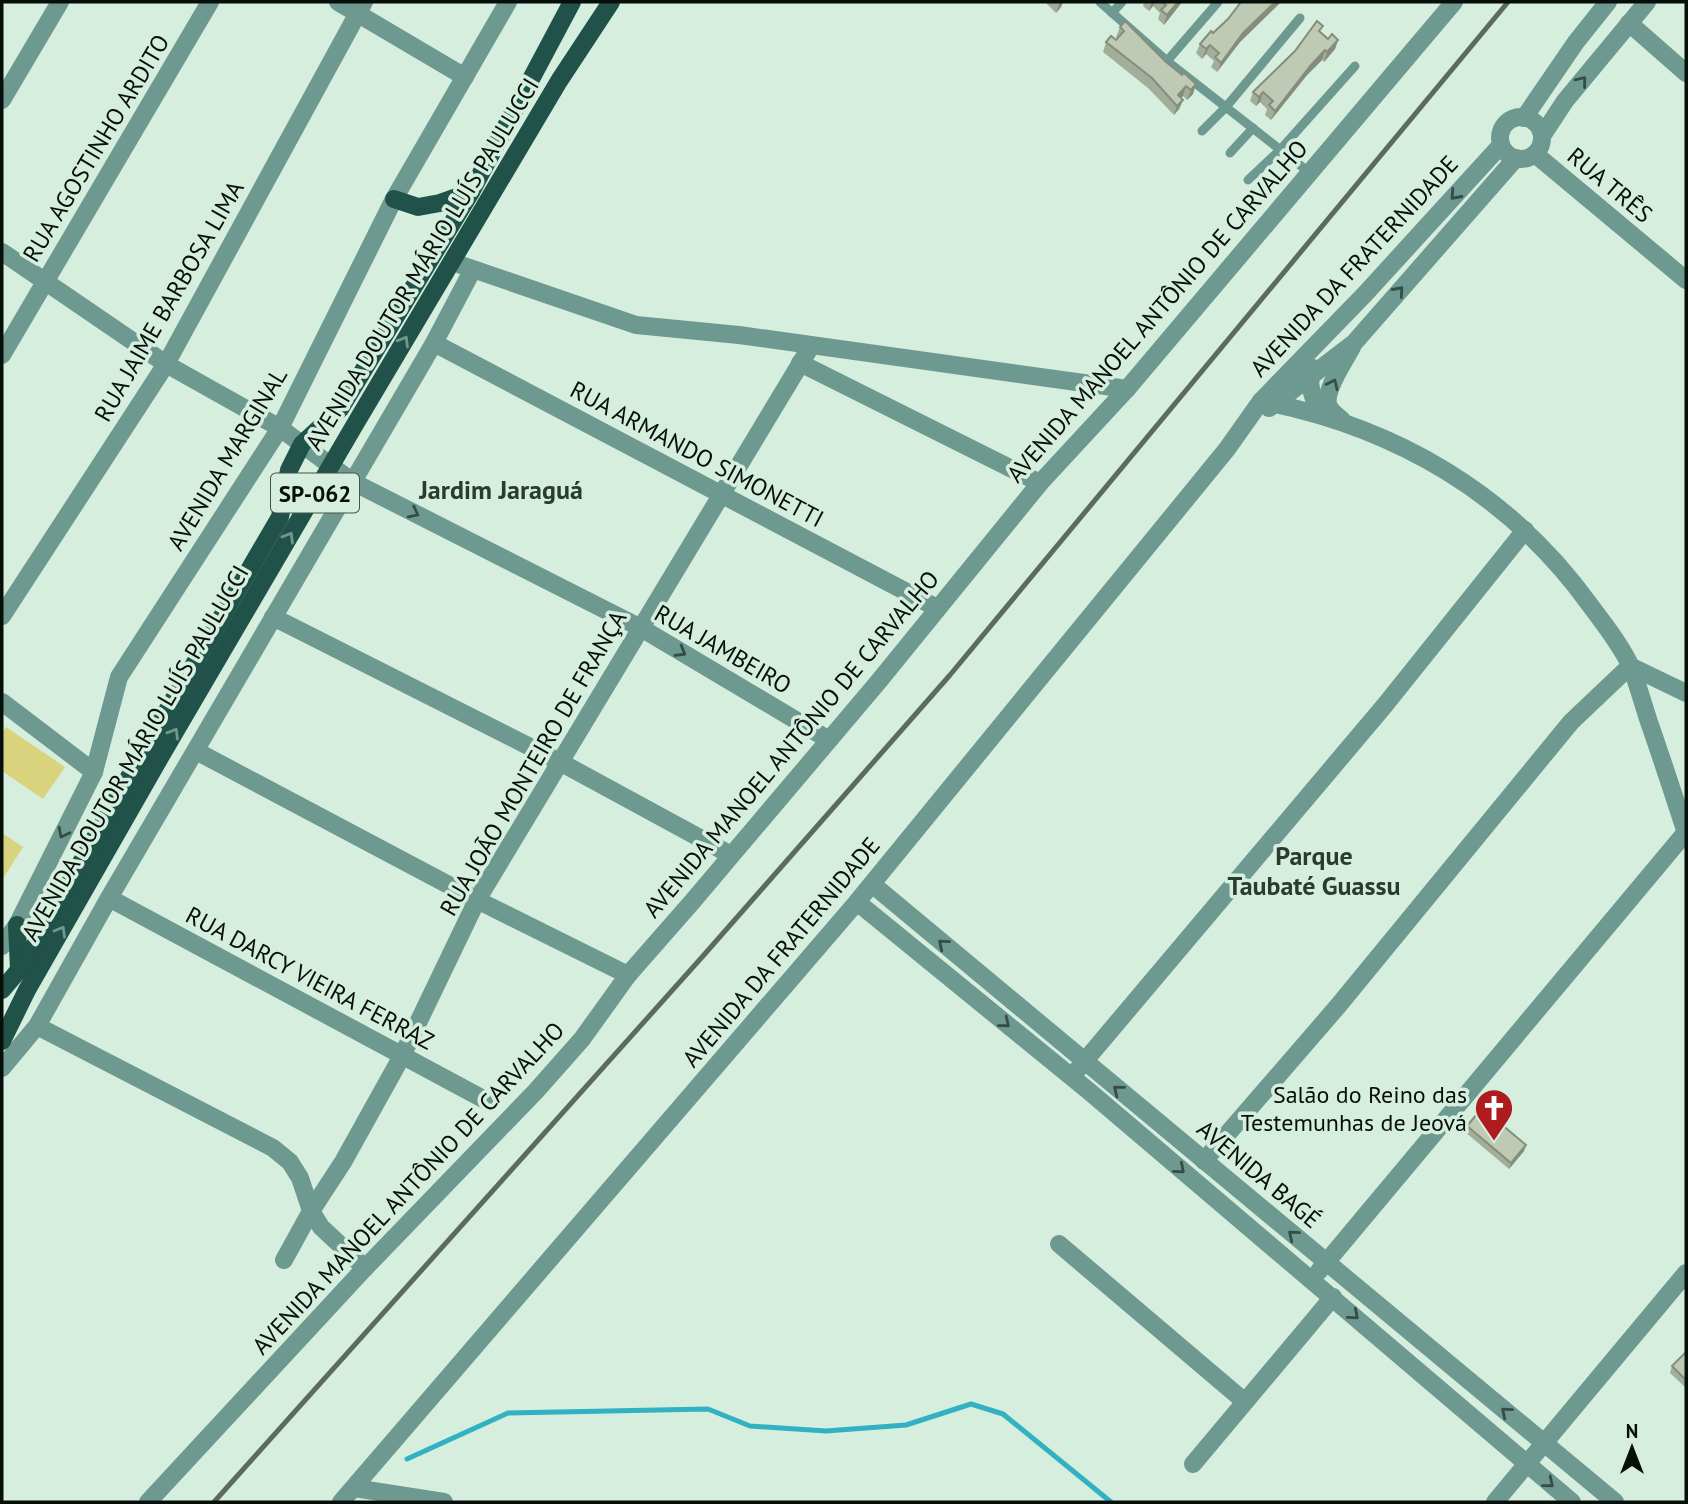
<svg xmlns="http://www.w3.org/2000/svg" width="1688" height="1504" font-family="'PT Sans',sans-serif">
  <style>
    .green { fill: #dad37e }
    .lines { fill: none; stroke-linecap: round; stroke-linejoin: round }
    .stream { stroke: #31b1c1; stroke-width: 5 }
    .service { stroke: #6e9991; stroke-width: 9 }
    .minor { stroke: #6e9991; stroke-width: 18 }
    .primary { stroke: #20524a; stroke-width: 18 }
    .rail { stroke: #5c6a61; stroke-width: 5 }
    .wall { fill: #a3ae9a }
    .shaded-wall { fill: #858d7d }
    .building { fill: #becab3; stroke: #858d7d; stroke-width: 2 }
    .oneway { stroke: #354d47 }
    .oneway2 { stroke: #72988c }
    .labels { text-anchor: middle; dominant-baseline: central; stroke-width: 7; stroke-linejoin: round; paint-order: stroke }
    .shield { fill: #d6eedd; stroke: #455249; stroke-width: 2 }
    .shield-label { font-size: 23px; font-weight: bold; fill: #070f0a }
    .street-label { font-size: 24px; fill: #070f0a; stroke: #d6eedd }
    .poi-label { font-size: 24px; fill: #070f0a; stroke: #d6eedd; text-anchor: end }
    .neighbourhood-label { font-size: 26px; font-weight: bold; fill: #293c30; stroke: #d6eedd }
  </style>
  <rect width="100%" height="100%" fill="#d6eedd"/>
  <!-- green -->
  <g class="green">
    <path d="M 6,727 L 65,767 L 43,799 L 2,771 L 2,733 Z"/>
    <path d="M 2,833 L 23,847 L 2,880 Z"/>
  </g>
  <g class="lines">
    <!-- stream -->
    <path class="stream" d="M 407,1459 L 508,1413 L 708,1409 L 750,1426 L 826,1431 L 906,1425 L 971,1404 L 1003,1414 L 1111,1502"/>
    <!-- service -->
    <g class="service">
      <path d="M 1100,2 L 1167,61 L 1310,173"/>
      <path d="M 1112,13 L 1122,2"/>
      <path d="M 1167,61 L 1218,2"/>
      <path d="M 1202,131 L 1226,107 L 1300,18"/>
      <path d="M 1230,153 L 1253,128"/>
      <path d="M 1248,180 L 1280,150 L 1355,66"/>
    </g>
    <!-- minor -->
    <g class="minor">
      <path d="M 338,2 L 465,77"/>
      <path d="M 1629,23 L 1686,73"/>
      <path d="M 2,100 L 60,2"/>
      <circle cx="1521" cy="138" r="21"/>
      <path d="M 1524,118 L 1576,42 L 1608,2"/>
      <path d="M 1542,136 L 1565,101 L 1647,2"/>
      <path d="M 1535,154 L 1686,280"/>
      <path d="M 2,252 L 166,364 L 280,428 L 353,482 L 641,628 L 829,740"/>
      <path d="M 461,265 L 636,325 L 739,335 L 1127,389"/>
      <path d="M 434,343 L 937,608"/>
      <path d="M 2,355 L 210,2"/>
      <path d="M 800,363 L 1040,483"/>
      <path d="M 1313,368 C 1306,384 1314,399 1320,415"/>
      <path d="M 1261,401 C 1396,427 1510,494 1590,605 C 1604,624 1621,645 1631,667 C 1638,685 1643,704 1649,722 C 1662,759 1674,796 1686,833"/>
      <path d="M 1269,408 L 1354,343 L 1516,158"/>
      <path d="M 1342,420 C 1338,417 1332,412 1329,407 C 1322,392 1345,361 1352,347"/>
      <path d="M 2,616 L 166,364 L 364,2"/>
      <path d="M 273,617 L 560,762 L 731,855"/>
      <path d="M 2,702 L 94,772"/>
      <path d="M 196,751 L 477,900 L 628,975"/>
      <path d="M 872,884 L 1615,1502"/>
      <path d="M 109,898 L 487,1101"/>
      <path d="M 857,902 L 1090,1092 L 1572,1502"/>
      <path d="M 2,946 L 17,925 L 94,772 L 119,677 L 280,428 L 394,199 L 508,2"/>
      <path d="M 37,1026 L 273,1148 L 290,1162 L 300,1178 L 311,1211 L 321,1227 L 365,1268"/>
      <path d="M 2,1068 L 37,1026 L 109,898 L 434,343 L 472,271"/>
      <path d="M 1078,1069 L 1385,705 L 1525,530"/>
      <path d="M 1204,1161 L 1338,1006 L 1571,722 L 1630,666 L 1686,693"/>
      <path d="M 1059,1244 L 1244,1401"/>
      <path d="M 284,1260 L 311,1211 L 343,1162 L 402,1056 L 477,900 L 811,346"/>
      <path d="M 1319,1271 L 1686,832"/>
      <path d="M 1193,1464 L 1333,1297"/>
      <path d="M 354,1488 L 444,1502"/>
      <path d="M 148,1502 L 365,1268 L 536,1091 L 582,1039 L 628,975 L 692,902 L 879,681 L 1040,483 L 1127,389 L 1454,2"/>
      <path d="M 341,1502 L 857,902 L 1227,449 L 1261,401 L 1365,294 L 1501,145"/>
      <path d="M 1495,1502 L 1686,1273"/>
    </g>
    <!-- primary -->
    <g class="primary">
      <path d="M 394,199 L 418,207 L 440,203 L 471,192"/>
      <path d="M 17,925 L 19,970"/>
      <path d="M 2,990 L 19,970 L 36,943 L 147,745 L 280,517 L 289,470 L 302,444 L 340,409 L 471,192 L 572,2"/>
      <path d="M 2,1041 L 27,990 L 162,754 L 357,421 L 559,81 L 611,2"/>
    </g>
    <!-- rail -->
    <path class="rail" d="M 214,1502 L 703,956 L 950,675 L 1508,2"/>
  </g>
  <!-- wall -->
  <g class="wall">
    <path d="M 1045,2 L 1063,2 L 1061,7 L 1056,13 Z"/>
    <path d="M 1144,2 L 1182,2 L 1164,25 L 1158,19 L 1160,13 L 1153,6 L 1149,11 L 1143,6 Z"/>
    <path d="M 1241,2 L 1281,2 L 1240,42 L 1217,72 L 1211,67 L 1214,61 L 1206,54 L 1202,59 L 1196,53 L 1200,44 L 1228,19 Z"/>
    <path d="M 1120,27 L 1182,75 L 1193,94 L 1187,100 L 1183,96 L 1181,98 L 1183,100 L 1179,109 L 1174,115 L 1148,88 L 1103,52 L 1106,42 L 1116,40 L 1118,38 L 1116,37 Z"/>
    <path d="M 1321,32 L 1328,39 L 1338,40 L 1335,49 L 1324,62 L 1322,60 L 1307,75 L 1271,120 L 1265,115 L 1267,109 L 1260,102 L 1256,106 L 1250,101 L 1253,92 Z"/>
    <path d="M 1467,1126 L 1524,1151 L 1509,1169 L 1465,1132 Z"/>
    <path d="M 1686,1352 L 1686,1388 L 1670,1373 L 1672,1366 Z"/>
  </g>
  <!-- shaded-wall -->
  <g class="shaded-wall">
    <path d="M 1060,2 L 1063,2 L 1061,7 L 1056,13 Z"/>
    <path d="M 1152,2 L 1155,2 L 1153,6 L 1149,11 Z"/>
    <path d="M 1178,2 L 1182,2 L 1164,25 L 1167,15 Z"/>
    <path d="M 1275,2 L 1281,2 L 1240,42 L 1217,72 L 1221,63 L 1243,33 Z"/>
    <path d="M 1338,40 L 1335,49 L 1324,62 L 1327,52 Z"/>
    <path d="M 1210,45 L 1206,54 L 1202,59 L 1206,49 Z"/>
    <path d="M 1325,50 L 1322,60 L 1307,75 L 1271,120 L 1275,111 L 1311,65 Z"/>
    <path d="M 1196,84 L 1193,94 L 1187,100 L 1191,90 Z"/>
    <path d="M 1186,86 L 1183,96 L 1175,105 L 1178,95 Z"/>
    <path d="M 1263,92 L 1260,102 L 1256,106 L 1259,97 Z"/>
    <path d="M 1183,100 L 1179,109 L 1174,115 L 1177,106 Z"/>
    <path d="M 1526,1145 L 1524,1151 L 1509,1169 L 1511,1163 Z"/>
  </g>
  <!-- building -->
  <g class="building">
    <path d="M 1162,2 L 1178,2 L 1167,15 L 1161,10 L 1166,5 Z"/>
    <path d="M 1241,2 L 1275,2 L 1243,33 L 1221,63 L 1215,57 L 1219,53 L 1210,45 L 1206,49 L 1200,44 L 1211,31 L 1213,33 L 1228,19 Z"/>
    <path d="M 1125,21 L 1166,62 L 1182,75 L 1184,73 L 1196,84 L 1191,90 L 1186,86 L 1178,95 L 1183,100 L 1177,106 L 1152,78 L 1106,42 L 1111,36 L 1116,40 L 1124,31 L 1120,27 Z"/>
    <path d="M 1317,21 L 1323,26 L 1319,31 L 1328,39 L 1332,34 L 1338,40 L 1327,52 L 1325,50 L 1311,65 L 1275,111 L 1269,105 L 1273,101 L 1263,92 L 1259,97 L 1253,92 L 1295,51 Z"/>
    <path d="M 1482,1108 L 1526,1145 L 1511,1163 L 1467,1126 Z"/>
    <path d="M 1686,1352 L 1686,1380 L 1672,1366 Z"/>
  </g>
  <!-- one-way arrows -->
  <defs><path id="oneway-chevron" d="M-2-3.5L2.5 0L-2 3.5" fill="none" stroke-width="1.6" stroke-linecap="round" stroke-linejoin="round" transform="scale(1.75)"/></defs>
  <g class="oneway">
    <use href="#oneway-chevron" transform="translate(1582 81) rotate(-51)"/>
    <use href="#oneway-chevron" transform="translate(1455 195) rotate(132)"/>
    <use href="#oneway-chevron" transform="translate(1399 291) rotate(-48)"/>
    <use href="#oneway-chevron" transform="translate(1333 384) rotate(-65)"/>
    <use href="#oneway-chevron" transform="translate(414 513) rotate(27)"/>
    <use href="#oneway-chevron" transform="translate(681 652) rotate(31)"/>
    <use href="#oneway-chevron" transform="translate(63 833) rotate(117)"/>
    <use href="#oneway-chevron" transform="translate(943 944) rotate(-140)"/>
    <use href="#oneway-chevron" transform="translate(1005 1023) rotate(39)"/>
    <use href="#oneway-chevron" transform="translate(1118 1090) rotate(-141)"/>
    <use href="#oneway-chevron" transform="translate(1180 1169) rotate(41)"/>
    <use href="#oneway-chevron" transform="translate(1293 1235) rotate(-140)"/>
    <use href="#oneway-chevron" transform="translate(1354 1315) rotate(41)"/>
    <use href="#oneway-chevron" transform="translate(1506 1412) rotate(-140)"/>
    <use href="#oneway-chevron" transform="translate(1549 1483) rotate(39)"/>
  </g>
  <g class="oneway2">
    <use href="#oneway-chevron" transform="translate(404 341) rotate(-59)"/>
    <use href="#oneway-chevron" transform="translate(289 537) rotate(-59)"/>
    <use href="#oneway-chevron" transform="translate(174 733) rotate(-59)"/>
    <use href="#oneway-chevron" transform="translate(61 931) rotate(-60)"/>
  </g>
  <!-- icons -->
  <defs>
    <g id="church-pin" transform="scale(2.0125)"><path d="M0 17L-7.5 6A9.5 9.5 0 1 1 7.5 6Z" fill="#ae1c1f" stroke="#d6eedd"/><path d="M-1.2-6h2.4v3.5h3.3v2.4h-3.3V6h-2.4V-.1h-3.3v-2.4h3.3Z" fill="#fff"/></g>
  </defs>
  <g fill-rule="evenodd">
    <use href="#church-pin" x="1494" y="1108"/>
  </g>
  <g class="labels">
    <!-- shield labels -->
    <rect class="shield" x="271" y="473.5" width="88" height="39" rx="5"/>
    <g class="shield-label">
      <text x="315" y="493">SP-062</text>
    </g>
    <!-- street labels -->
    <g class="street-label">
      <text transform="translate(96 148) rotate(-59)">RUA AGOSTINHO ARDITO</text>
      <text transform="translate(1610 185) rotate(40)">RUA TRÊS</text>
      <text transform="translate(422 264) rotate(-59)">AVENIDA DOUTOR MÁRIO LUÍS PAULUCCI</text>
      <text transform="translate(1354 266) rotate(-47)">AVENIDA DA FRATERNIDADE</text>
      <text transform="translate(169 301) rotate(-60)">RUA JAIME BARBOSA LIMA</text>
      <text transform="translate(1157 311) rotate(-49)">AVENIDA MANOEL ANTÔNIO DE CARVALHO</text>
      <text transform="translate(697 454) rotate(28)">RUA ARMANDO SIMONETTI</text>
      <text transform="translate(227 459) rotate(-59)">AVENIDA MARGINAL</text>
      <text transform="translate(723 649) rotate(30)">RUA JAMBEIRO</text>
      <text transform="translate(791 744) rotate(-50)">AVENIDA MANOEL ANTÔNIO DE CARVALHO</text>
      <text transform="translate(135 753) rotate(-60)">AVENIDA DOUTOR MÁRIO LUÍS PAULUCCI</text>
      <text transform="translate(533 763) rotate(-60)">RUA JOÃO MONTEIRO DE FRANÇA</text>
      <text transform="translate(781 952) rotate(-50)">AVENIDA DA FRATERNIDADE</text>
      <text transform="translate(310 978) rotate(28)">RUA DARCY VIEIRA FERRAZ</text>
      <text transform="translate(1259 1174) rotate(40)">AVENIDA BAGÉ</text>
      <text transform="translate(408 1188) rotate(-47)">AVENIDA MANOEL ANTÔNIO DE CARVALHO</text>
    </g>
    <!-- poi labels -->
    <g class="poi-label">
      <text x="1467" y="1094">Salão do Reino das<tspan x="1467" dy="28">Testemunhas de Jeová</tspan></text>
    </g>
    <!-- neighbourhood labels -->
    <g class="neighbourhood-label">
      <text x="501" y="489">Jardim Jaraguá</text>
      <text x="1314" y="855">Parque<tspan x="1314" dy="30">Taubaté Guassu</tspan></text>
    </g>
  </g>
  <!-- border -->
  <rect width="1688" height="1504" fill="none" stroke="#070f0a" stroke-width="7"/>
  <!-- north arrow -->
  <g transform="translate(1632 1448)" stroke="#d6eedd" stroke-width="5" paint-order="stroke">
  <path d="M0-5L12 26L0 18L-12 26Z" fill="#070f0a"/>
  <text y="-10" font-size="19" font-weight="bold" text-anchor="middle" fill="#070f0a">N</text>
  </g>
</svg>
